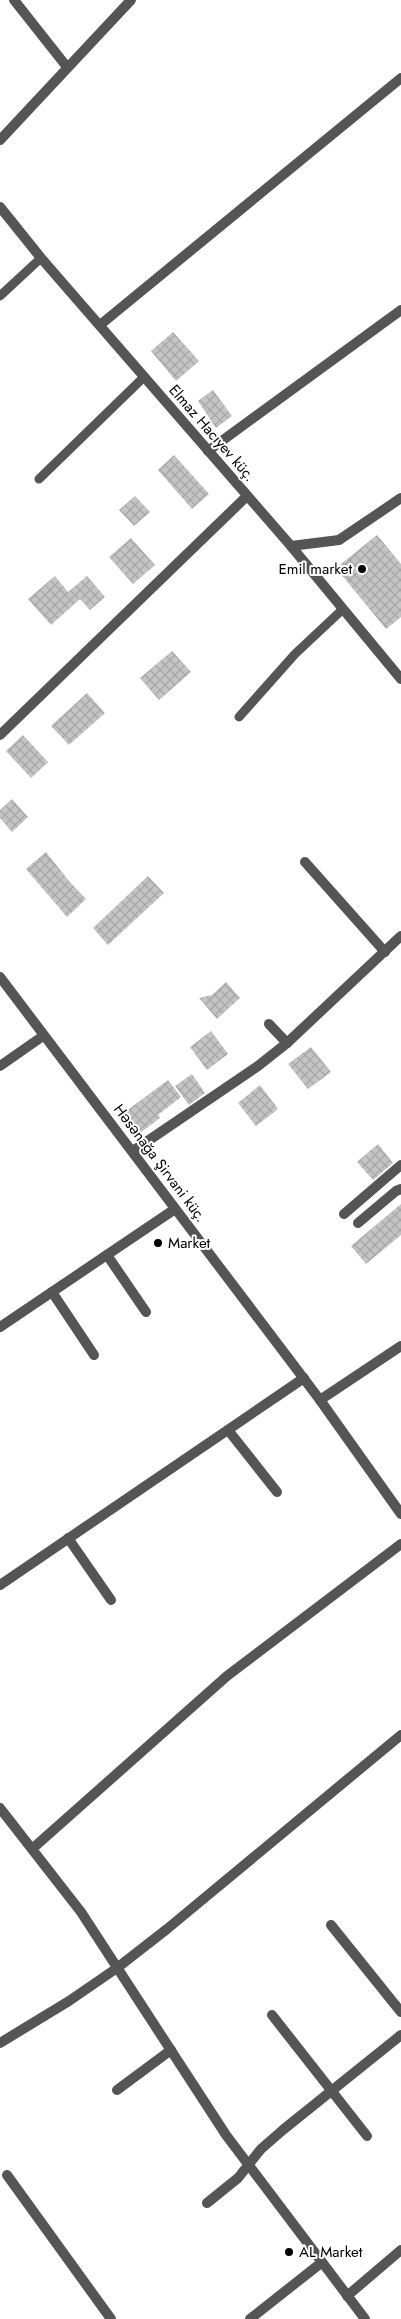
<svg xmlns="http://www.w3.org/2000/svg" width="401" height="2319" font-family="Jost,sans-serif">
  <style>
    .building { fill: url(#building-cross-hatch) }
    .lines { fill: none; stroke-linecap: round; stroke-linejoin: round }
    .lane { stroke: #555; stroke-width: 9 }
    .street { stroke: #555; stroke-width: 10 }
    .poi-dot { fill: #000; stroke: #fff; stroke-width: 2 }
    .labels { text-anchor: middle; dominant-baseline: central; stroke-width: 4; stroke-linejoin: round; paint-order: stroke }
    .street-label { font-size: 15px; fill: #000; stroke: #fff }
    .poi-label { font-size: 15px; fill: #000; stroke: #fff; text-anchor: start }
  </style>
  <defs>
    <pattern id="building-cross-hatch" width="8" height="8" patternUnits="userSpaceOnUse" patternTransform="scale(1.25)"><rect width="8" height="8" fill="#c4c4c4"/><path d="M0 0l8 8M0 8l8-8" fill="none" stroke="#a7a7a7"/></pattern>
  </defs>
  <rect width="100%" height="100%" fill="#fff"/>
  <!-- building -->
  <g class="building">
    <path d="M 173,332 L 199,361 L 176,381 L 151,351 Z"/>
    <path d="M 213,390 L 232,416 L 216,428 L 198,401 Z"/>
    <path d="M 174,455 L 209,494 L 192,509 L 158,470 Z"/>
    <path d="M 135,496 L 150,512 L 134,526 L 119,510 Z"/>
    <path d="M 377,535 L 401,564 L 401,617 L 386,629 L 336,568 Z"/>
    <path d="M 131,538 L 155,565 L 133,584 L 109,557 Z"/>
    <path d="M 55,576 L 68,592 L 87,576 L 105,597 L 90,610 L 80,599 L 51,625 L 28,599 Z"/>
    <path d="M 172,651 L 191,672 L 159,700 L 140,678 Z"/>
    <path d="M 87,693 L 105,713 L 69,745 L 51,726 Z"/>
    <path d="M 23,735 L 48,762 L 31,778 L 6,751 Z"/>
    <path d="M 12,799 L 28,817 L 12,832 L 0,818 L 0,810 Z"/>
    <path d="M 46,852 L 69,881 L 86,899 L 67,917 L 26,869 Z"/>
    <path d="M 148,876 L 164,893 L 108,945 L 93,928 Z"/>
    <path d="M 226,982 L 240,998 L 217,1019 L 199,998 L 212,995 Z"/>
    <path d="M 211,1031 L 228,1054 L 207,1070 L 190,1047 Z"/>
    <path d="M 311,1047 L 331,1072 L 308,1089 L 288,1064 Z"/>
    <path d="M 192,1074 L 205,1093 L 189,1105 L 175,1086 Z"/>
    <path d="M 168,1080 L 181,1097 L 158,1115 L 160,1118 L 136,1136 L 121,1115 Z"/>
    <path d="M 260,1085 L 278,1109 L 256,1126 L 238,1103 Z"/>
    <path d="M 378,1144 L 393,1163 L 373,1180 L 357,1162 Z"/>
    <path d="M 401,1204 L 401,1235 L 366,1264 L 351,1246 Z"/>
  </g>
  <g class="lines">
    <!-- lane -->
    <g class="lane">
      <path d="M 0,296 L 41,258"/>
      <path d="M 39,479 L 144,377"/>
      <path d="M 239,717 L 295,654 L 343,609"/>
    </g>
    <!-- street -->
    <g class="street">
      <path d="M 14,0 L 67,67"/>
      <path d="M 0,140 L 131,0"/>
      <path d="M 0,207 L 41,258 L 291,546 L 401,679"/>
      <path d="M 100,325 L 401,78"/>
      <path d="M 208,451 L 401,310"/>
      <path d="M 291,546 L 339,540 L 401,498"/>
      <path d="M 0,735 L 247,496"/>
      <path d="M 305,862 L 385,952"/>
      <path d="M 0,977 L 320,1400 L 401,1514"/>
      <path d="M 269,1024 L 287,1043"/>
      <path d="M 0,1066 L 43,1036"/>
      <path d="M 133,1151 L 258,1066 L 287,1043 L 401,936"/>
      <path d="M 344,1214 L 401,1165"/>
      <path d="M 358,1223 L 396,1191 L 401,1189"/>
      <path d="M 107,1255 L 146,1312"/>
      <path d="M 52,1292 L 94,1355"/>
      <path d="M 0,1327 L 175,1209"/>
      <path d="M 320,1400 L 401,1346"/>
      <path d="M 228,1430 L 277,1492"/>
      <path d="M 68,1538 L 111,1600"/>
      <path d="M 0,1585 L 304,1378"/>
      <path d="M 0,1808 L 81,1912 L 226,2135 L 365,2319"/>
      <path d="M 32,1849 L 227,1676 L 401,1544"/>
      <path d="M 331,1925 L 401,2012"/>
      <path d="M 272,2015 L 367,2136"/>
      <path d="M 0,2043 L 69,2001 L 117,1968 L 167,1929 L 401,1735"/>
      <path d="M 117,2090 L 171,2050"/>
      <path d="M 7,2175 L 111,2319"/>
      <path d="M 207,2203 L 238,2178 L 261,2149 L 284,2129 L 401,2035"/>
      <path d="M 347,2296 L 401,2250"/>
      <path d="M 250,2319 L 321,2263"/>
    </g>
  </g>
  <!-- markers -->
  <g class="poi-dot">
    <circle cx="362" cy="569" r="5"/>
    <circle cx="158" cy="1243" r="5"/>
    <circle cx="289" cy="2252" r="5"/>
  </g>
  <g class="labels">
    <!-- street labels -->
    <g class="street-label">
      <text transform="translate(212 433) rotate(49)">Elmaz Hacıyev küç.</text>
      <text transform="translate(160 1163) rotate(53)">Həsənağa Şirvani küç.</text>
    </g>
    <!-- poi labels -->
    <g class="poi-label">
      <text x="352" y="569" text-anchor="end">Emil market</text>
      <text x="168" y="1243">Market</text>
      <text x="299" y="2252">AL Market</text>
    </g>
  </g>
</svg>
